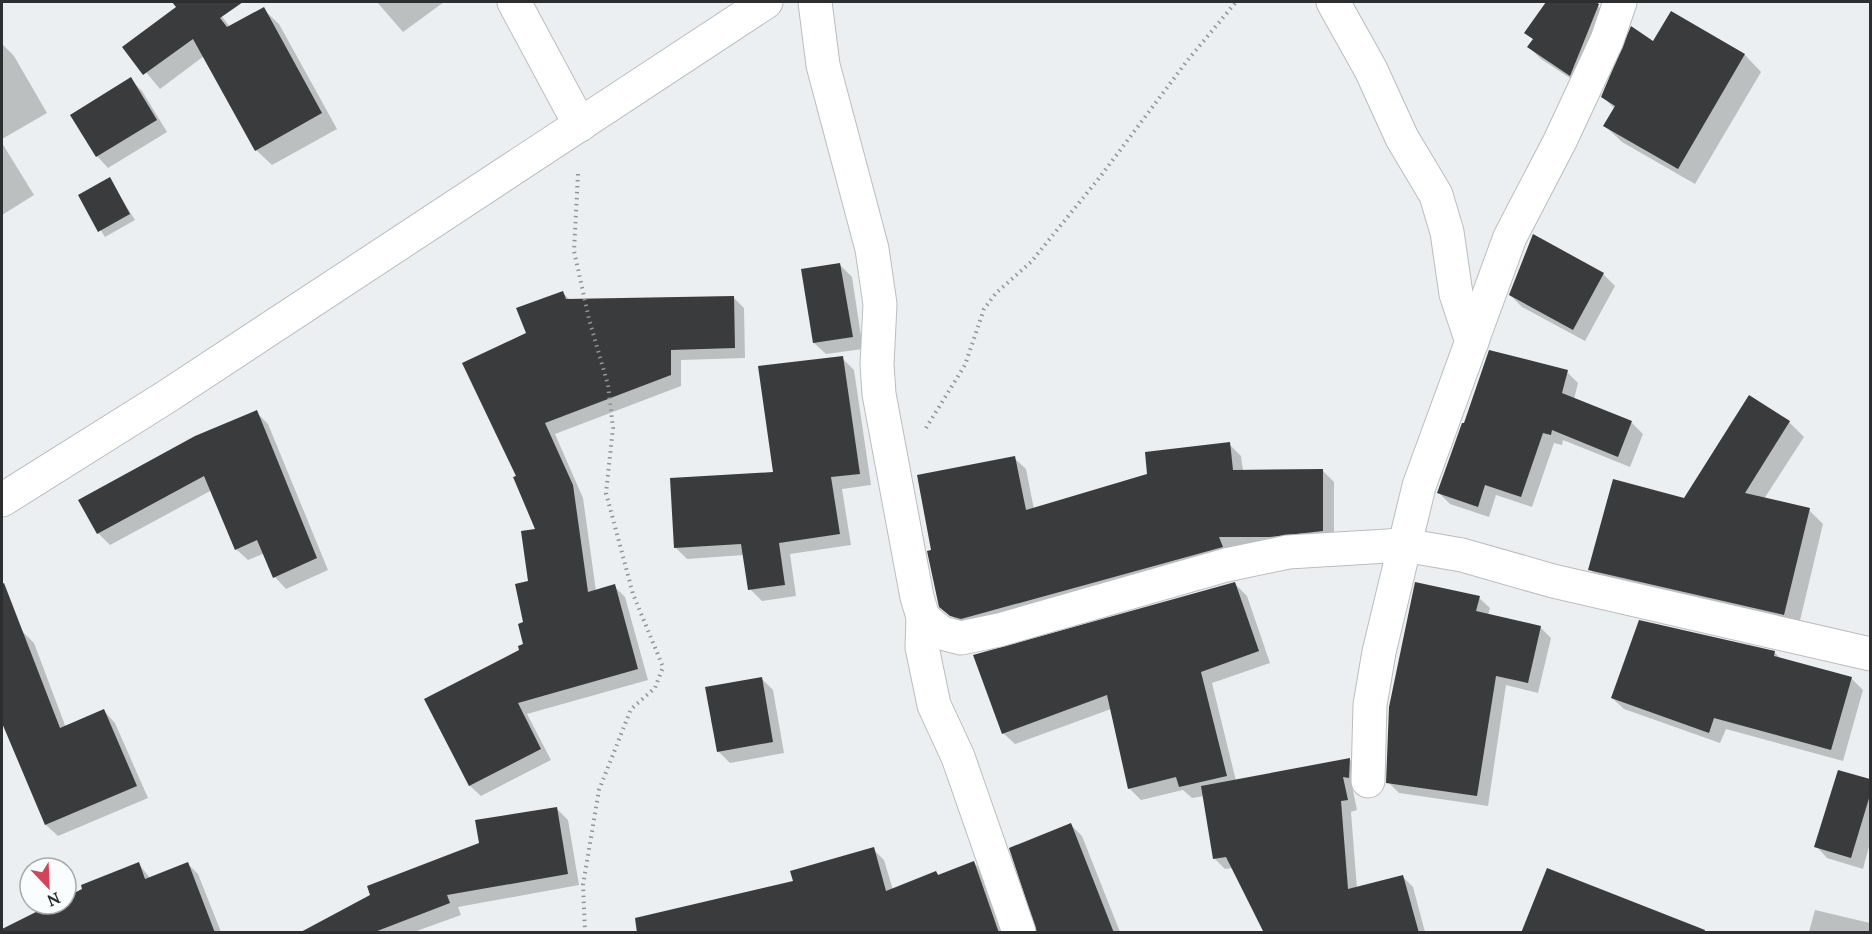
<svg xmlns="http://www.w3.org/2000/svg" width="1872" height="934" font-family="Lora,serif">
  <style>
    .shadow { fill: #0003 }
    .building { fill: #3a3b3d }
    .lines { fill: none; stroke-linecap: round; stroke-linejoin: round }
    .minor-casing { stroke: #babebf; stroke-width: 35 }
    .path { stroke: #929496; stroke-width: 4; stroke-dasharray: 1.5 4.5; stroke-linecap: butt }
    .minor { stroke: #fff; stroke-width: 33 }
  </style>
  <rect width="100%" height="100%" fill="#eceff1"/>
  <!-- shadow -->
  <g class="shadow">
    <path d="M 174,2 L 211,2 L 230,27 L 263,9 L 279,24 L 337,129 L 272,165 L 256,150 L 204,56 L 160,89 L 125,47 L 178,8 Z"/>
    <path d="M 377,2 L 444,2 L 403,32 Z"/>
    <path d="M 1548,2 L 1593,2 L 1610,17 L 1582,86 L 1541,59 L 1529,47 L 1534,40 L 1526,33 Z"/>
    <path d="M 1671,13 L 1745,55 L 1761,72 L 1695,184 L 1622,142 L 1605,126 L 1615,109 L 1603,97 L 1653,44 Z"/>
    <path d="M 3,45 L 14,56 L 47,113 L 2,139 Z"/>
    <path d="M 130,79 L 142,91 L 167,132 L 108,168 L 97,156 Z"/>
    <path d="M 2,143 L 34,195 L 2,215 Z"/>
    <path d="M 109,179 L 135,220 L 105,237 L 80,196 Z"/>
    <path d="M 840,265 L 852,277 L 863,349 L 826,354 L 814,343 Z"/>
    <path d="M 1603,274 L 1615,286 L 1585,341 L 1522,307 L 1510,295 Z"/>
    <path d="M 563,293 L 571,301 L 733,297 L 744,308 L 745,358 L 681,360 L 681,386 L 555,434 L 583,498 L 596,591 L 614,586 L 625,597 L 648,680 L 527,714 L 551,760 L 481,796 L 470,786 L 426,699 L 521,651 L 525,645 L 524,623 L 537,530 L 518,477 L 527,334 Z"/>
    <path d="M 842,358 L 854,370 L 871,485 L 842,489 L 851,545 L 790,554 L 796,596 L 762,601 L 750,589 L 744,555 L 687,559 L 675,547 L 775,473 Z"/>
    <path d="M 1567,372 L 1578,383 L 1574,399 L 1632,423 L 1643,434 L 1630,467 L 1563,440 L 1562,445 L 1554,443 L 1532,507 L 1496,495 L 1489,517 L 1450,504 L 1438,492 Z"/>
    <path d="M 256,412 L 268,424 L 328,570 L 286,589 L 275,577 L 265,553 L 248,560 L 236,549 L 212,490 L 110,545 L 98,533 Z"/>
    <path d="M 1789,422 L 1804,437 L 1764,499 L 1809,510 L 1823,524 L 1798,629 L 1604,584 L 1590,569 Z"/>
    <path d="M 1229,444 L 1241,456 L 1243,471 L 1323,471 L 1334,482 L 1334,542 L 964,627 L 941,606 L 1014,458 L 1026,469 L 1034,509 L 1149,475 Z"/>
    <path d="M 1235,584 L 1247,596 L 1270,663 L 1212,683 L 1236,781 L 1349,759 L 1360,770 L 1359,787 L 1352,786 L 1357,810 L 1351,812 L 1357,889 L 1402,876 L 1413,887 L 1425,932 L 1266,932 L 1233,868 L 1225,869 L 1215,859 L 1204,796 L 1192,798 L 1183,790 L 1141,800 L 1129,788 L 1111,709 L 1015,744 L 1003,733 Z"/>
    <path d="M 1479,598 L 1490,608 L 1488,615 L 1540,627 L 1551,638 L 1538,693 L 1506,685 L 1488,806 L 1399,793 L 1388,782 Z"/>
    <path d="M 1640,622 L 1775,653 L 1781,659 L 1851,678 L 1863,690 L 1843,761 L 1726,729 L 1720,743 L 1624,709 L 1612,698 Z"/>
    <path d="M 22,631 L 34,643 L 66,728 L 104,711 L 115,723 L 148,798 L 58,836 L 46,825 L 2,722 L 2,639 Z"/>
    <path d="M 761,678 L 773,690 L 784,753 L 730,763 L 718,751 Z"/>
    <path d="M 1839,771 L 1870,781 L 1870,843 L 1863,869 L 1827,858 L 1816,846 Z"/>
    <path d="M 556,808 L 568,820 L 579,885 L 458,907 L 461,915 L 414,932 L 303,932 Z"/>
    <path d="M 1071,825 L 1082,836 L 1120,932 L 1039,932 Z"/>
    <path d="M 873,849 L 884,860 L 893,890 L 936,873 L 940,876 L 974,863 L 985,874 L 1006,932 L 691,932 L 795,882 Z"/>
    <path d="M 138,863 L 150,878 L 188,864 L 198,874 L 221,932 L 2,932 L 56,904 L 66,904 L 66,899 Z"/>
    <path d="M 1815,910 L 1870,923 L 1870,932 L 1809,932 Z"/>
  </g>
  <!-- building -->
  <g class="building">
    <path d="M 172,2 L 243,2 L 220,18 L 227,27 L 264,7 L 322,113 L 255,151 L 193,39 L 143,75 L 122,47 L 176,7 Z"/>
    <path d="M 1546,2 L 1596,2 L 1599,4 L 1570,76 L 1527,47 L 1533,39 L 1524,33 Z"/>
    <path d="M 1671,11 L 1745,54 L 1678,169 L 1603,126 L 1615,106 L 1601,97 L 1631,26 L 1653,41 Z"/>
    <path d="M 131,77 L 157,120 L 96,157 L 70,115 Z"/>
    <path d="M 110,177 L 130,214 L 98,232 L 78,195 Z"/>
    <path d="M 1533,234 L 1604,273 L 1573,330 L 1509,295 Z"/>
    <path d="M 840,263 L 853,337 L 813,343 L 801,269 Z"/>
    <path d="M 563,291 L 566,299 L 734,296 L 735,348 L 671,350 L 671,375 L 545,423 L 573,485 L 588,592 L 615,584 L 638,669 L 518,703 L 541,749 L 469,786 L 424,699 L 519,650 L 518,646 L 523,644 L 518,624 L 523,622 L 515,584 L 528,581 L 521,531 L 535,529 L 513,477 L 516,476 L 462,363 L 526,333 L 516,308 Z"/>
    <path d="M 1489,350 L 1568,370 L 1562,393 L 1632,421 L 1618,457 L 1552,430 L 1551,435 L 1543,433 L 1521,497 L 1485,485 L 1478,507 L 1437,493 L 1462,423 L 1464,423 Z"/>
    <path d="M 843,356 L 860,474 L 831,477 L 840,534 L 779,543 L 785,585 L 748,590 L 741,544 L 674,548 L 670,478 L 773,472 L 758,366 Z"/>
    <path d="M 1749,395 L 1790,421 L 1745,493 L 1810,508 L 1784,615 L 1588,570 L 1613,479 L 1684,498 Z"/>
    <path d="M 257,410 L 317,558 L 273,578 L 257,540 L 235,550 L 204,476 L 97,534 L 78,500 L 195,436 Z"/>
    <path d="M 1230,442 L 1233,470 L 1323,469 L 1323,531 L 1270,537 L 1219,537 L 1223,547 L 961,619 L 950,616 L 939,607 L 927,551 L 931,550 L 917,475 L 1015,456 L 1026,510 L 1147,474 L 1145,452 Z"/>
    <path d="M 1235,582 L 1259,651 L 1201,672 L 1227,776 L 1179,787 L 1176,777 L 1128,789 L 1107,695 L 1002,734 L 973,655 Z"/>
    <path d="M 1415,582 L 1480,596 L 1476,611 L 1541,626 L 1528,683 L 1496,676 L 1477,796 L 1386,783 L 1389,707 Z"/>
    <path d="M 4,583 L 60,728 L 104,709 L 137,786 L 45,825 L 2,723 L 2,584 Z"/>
    <path d="M 1639,620 L 1775,651 L 1774,656 L 1852,677 L 1831,750 L 1714,718 L 1709,733 L 1611,698 Z"/>
    <path d="M 762,677 L 773,742 L 717,752 L 705,687 Z"/>
    <path d="M 1350,758 L 1349,778 L 1343,777 L 1348,800 L 1341,801 L 1348,889 L 1403,875 L 1419,933 L 1264,933 L 1226,857 L 1213,859 L 1201,786 Z"/>
    <path d="M 1838,770 L 1870,779 L 1870,795 L 1851,858 L 1814,847 Z"/>
    <path d="M 557,807 L 568,874 L 447,895 L 450,903 L 372,933 L 299,933 L 370,895 L 367,886 L 479,843 L 475,820 Z"/>
    <path d="M 1071,823 L 1114,933 L 1037,933 L 1009,848 Z"/>
    <path d="M 874,847 L 886,891 L 936,871 L 938,875 L 974,861 L 999,933 L 637,933 L 635,918 L 793,881 L 790,871 Z"/>
    <path d="M 139,862 L 145,879 L 188,862 L 215,933 L 2,933 L 2,929 L 52,904 L 66,904 L 66,897 L 82,889 L 81,885 Z"/>
    <path d="M 1547,868 L 1705,930 L 1704,933 L 1521,933 Z"/>
  </g>
  <g class="lines">
    <!-- minor casing -->
    <g class="minor-casing">
      <g id="minor">
        <path d="M 514,2 L 580,125"/>
        <path d="M 815,2 L 823,65 L 872,249 L 880,304 L 877,364 L 879,394 L 917,597 L 923,617 L 933,626 L 942,633 L 961,638 L 999,630 L 1226,565 L 1288,552 L 1404,545 L 1462,555 L 1553,581 L 1870,654"/>
        <path d="M 1333,2 L 1371,70 L 1402,138 L 1436,195 L 1447,232 L 1456,294 L 1472,342"/>
        <path d="M 2,500 L 166,397 L 766,2"/>
        <path d="M 923,617 L 922,647 L 934,705 L 958,757 L 1019,932"/>
        <path d="M 1368,781 L 1370,705 L 1379,652 L 1419,486 L 1510,237 L 1560,141 L 1607,40 L 1620,2"/>
      </g>
    </g>
    <!-- path -->
    <g class="path">
      <path d="M 578,174 L 574,251 L 589,319 L 608,385 L 613,428 L 606,493 L 633,594 L 663,667 L 655,688 L 631,709 L 599,790 L 583,885 L 585,932"/>
      <path d="M 926,428 L 965,365 L 984,309 L 996,293 L 1031,262 L 1100,177 L 1187,61 L 1236,2"/>
    </g>
    <!-- minor -->
    <use href="#minor" class="minor"/>
  </g>
  <!-- border -->
  <rect width="1872" height="934" fill="none" stroke="#2d2e2f" stroke-width="6"/>
  <!-- north arrow -->
  <g transform="translate(48 886) rotate(157)"><circle r="28" fill="#f9fdfe" stroke="#a7aaab" stroke-width="1.5"/>
  <path d="M0-4.5L10 22L0 15L-10 22Z" fill="#d44358"/>
  <text y="-9" font-size="16" font-weight="bold" text-anchor="middle" fill="#2d2e2f">N</text>
  </g>
</svg>
